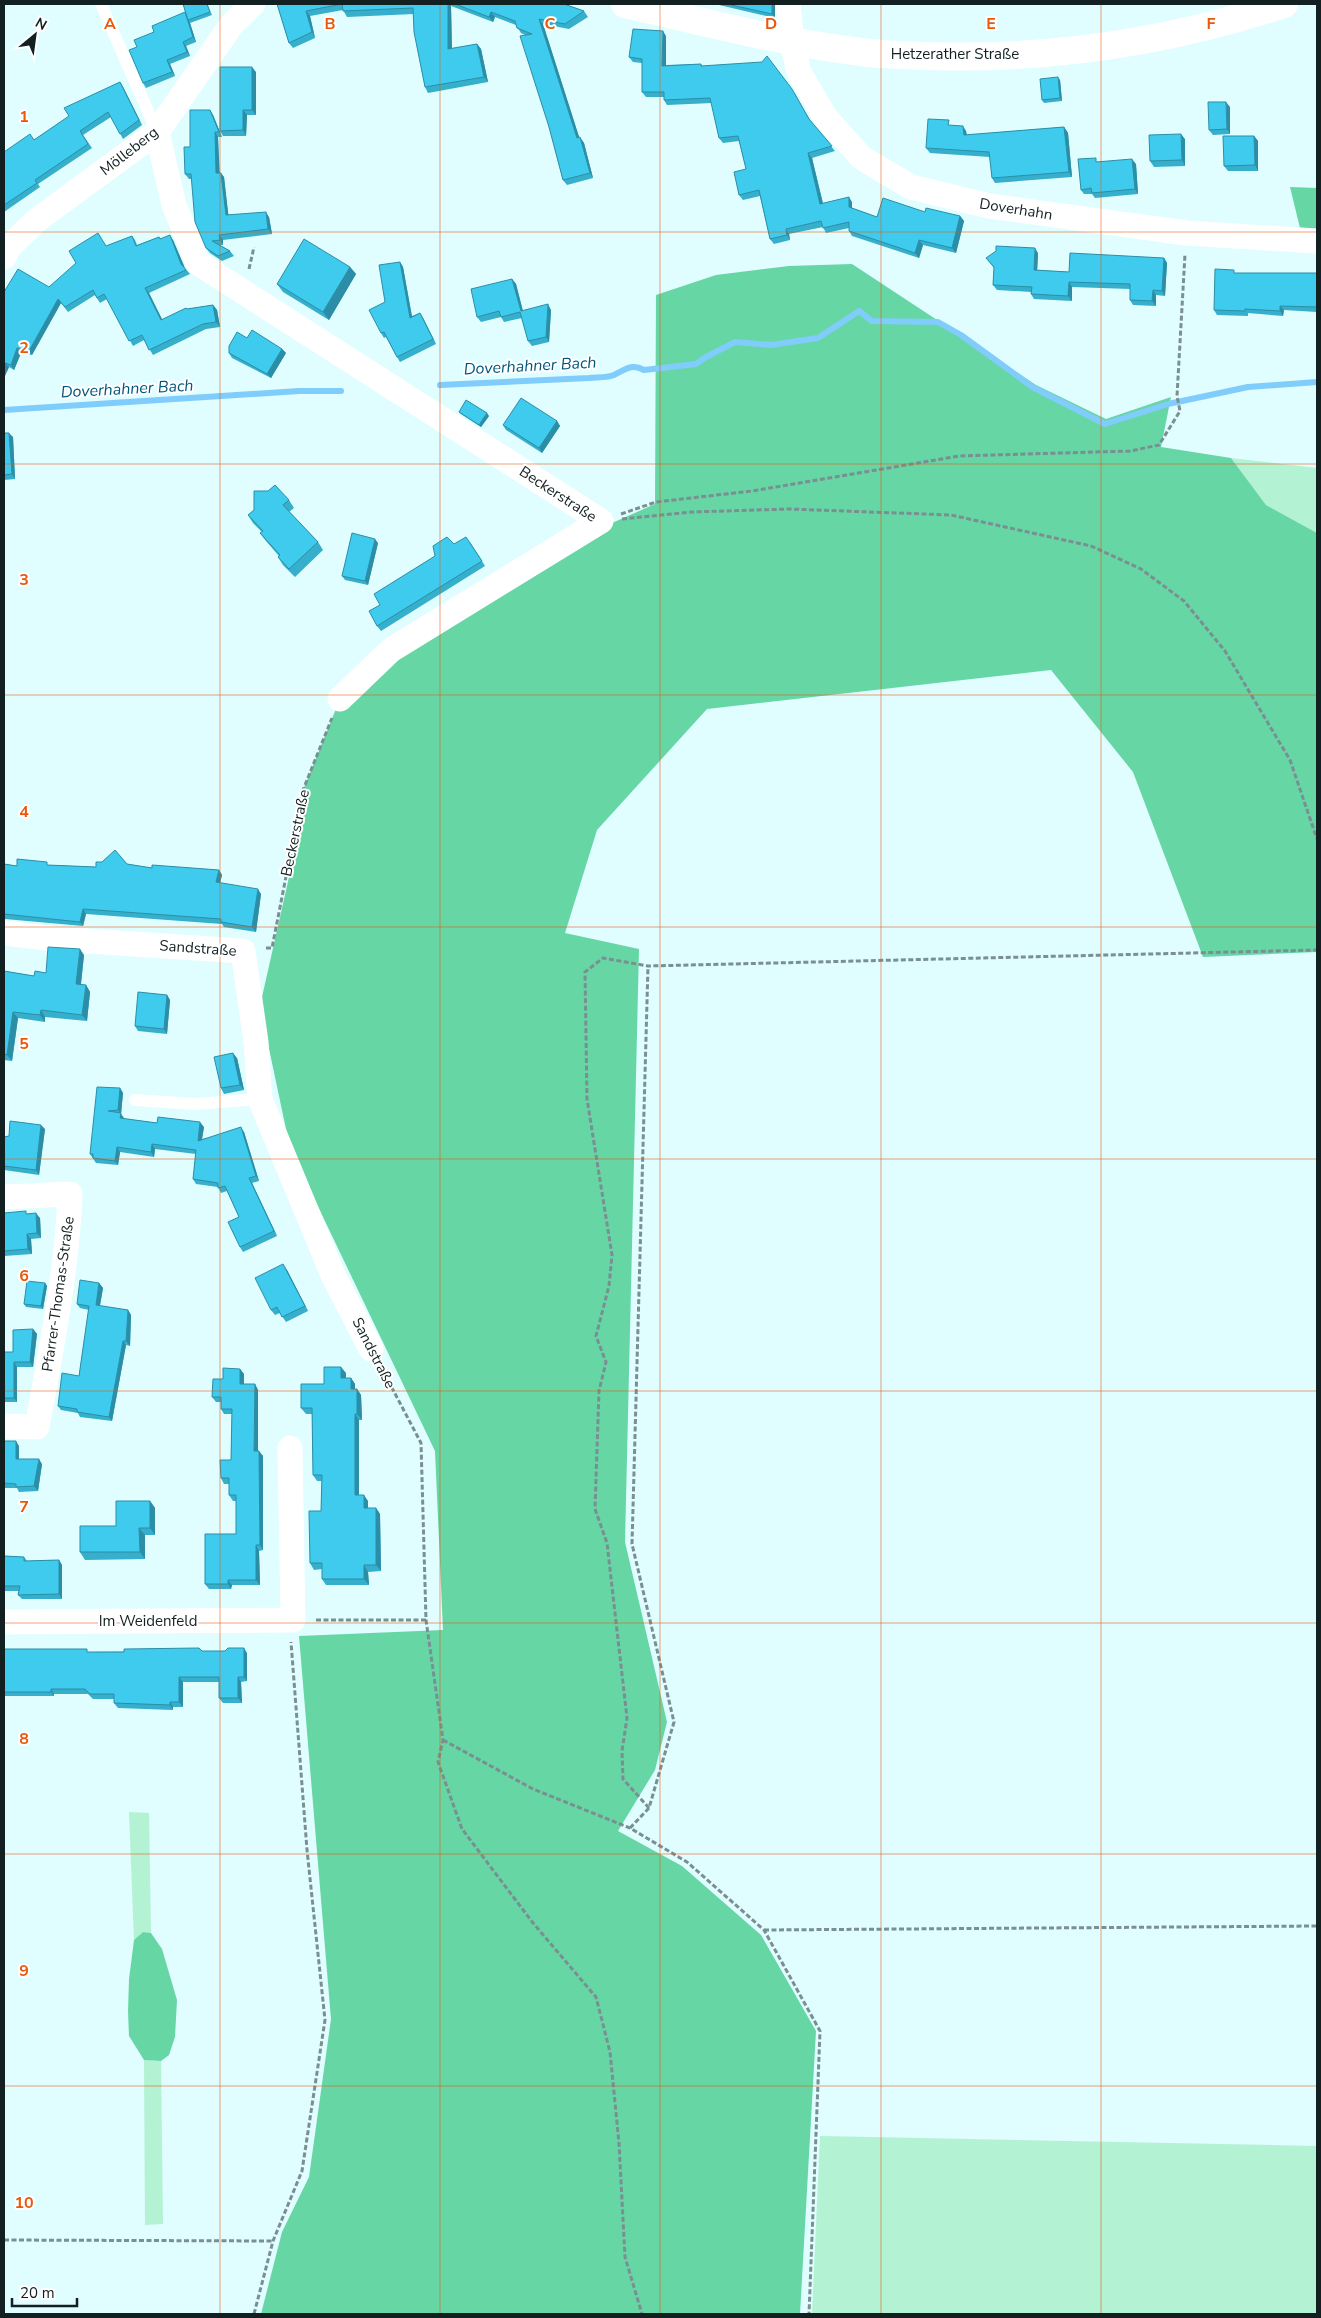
<svg xmlns="http://www.w3.org/2000/svg" width="1321" height="2318" font-family="'Nunito Sans',sans-serif">
  <style>
    .green { fill: #b3f2d3 }
    .forest { fill: #66d6a5 }
    .lines { fill: none; stroke-linecap: round; stroke-linejoin: round }
    .stream { stroke: #80ccfa; stroke-width: 6 }
    .path { stroke: #7a8f91; stroke-width: 3; stroke-dasharray: 5 2.5; stroke-linecap: butt }
    .lane { stroke: #fff; stroke-width: 12 }
    .street { stroke: #fff; stroke-width: 25 }
    .secondary { stroke: #fff; stroke-width: 28 }
    .wall { fill: #36afcc }
    .shaded-wall { fill: #2c8ea6 }
    .building { fill: #3fcbed; stroke: #2c8ea6 }
    .grid { fill: none; stroke: #e8590c; stroke-width: 1; stroke-opacity: 0.55 }
    .labels { text-anchor: middle; dominant-baseline: central; stroke-width: 4; stroke-linejoin: round; paint-order: stroke }
    .street-label { font-size: 15px; fill: #132021; stroke: #fff }
    .water-label { font-size: 16px; font-style: italic; fill: #01577d; stroke: #fff }
    .grid-label { font-size: 16px; text-anchor: middle; font-weight: bold; fill: #e8590c; stroke: #fff; stroke-width: 4; stroke-linejoin: round; paint-order: stroke }
  </style>
  <rect width="100%" height="100%" fill="#e0fdff"/>
  <!-- green -->
  <g class="green">
    <path d="M 1231,458 L 1317,468 L 1317,533 L 1266,505 Z"/>
    <path d="M 129,1812 L 149,1813 L 151,1933 L 143,1932 L 134,1940 Z"/>
    <path d="M 144,2060 L 161,2061 L 163,2224 L 145,2225 Z"/>
    <path d="M 820,2136 L 1317,2146 L 1317,2314 L 812,2314 Z"/>
  </g>
  <!-- forest -->
  <g class="forest">
    <path d="M 1290,187 L 1317,188 L 1317,232 L 1300,228 Z"/>
    <path d="M 852,264 L 1036,385 L 1106,419 L 1171,397 L 1161,447 L 1231,458 L 1266,505 L 1317,533 L 1317,952 L 1203,957 L 1133,772 L 1051,670 L 707,709 L 597,830 L 565,933 L 639,949 L 625,1542 L 667,1722 L 655,1770 L 618,1831 L 682,1866 L 761,1935 L 816,2031 L 800,2314 L 261,2314 L 282,2232 L 309,2177 L 331,2019 L 299,1636 L 443,1630 L 435,1451 L 290,1148 L 260,1006 L 289,877 L 303,790 L 340,699 L 560,546 L 655,504 L 656,295 L 716,275 L 789,266 Z"/>
    <path d="M 143,1932 L 151,1933 L 162,1949 L 177,2000 L 175,2037 L 169,2055 L 161,2061 L 144,2060 L 129,2036 L 128,2011 L 129,1979 L 134,1940 Z"/>
  </g>
  <g class="lines">
    <!-- stream -->
    <g class="stream">
      <path d="M 440,385 L 589,378 C 596,377 607,378 614,375 C 625,370 631,363 644,370 L 696,364 L 706,357 L 735,342 L 771,345 L 818,338 L 859,311 L 872,321 L 938,322 L 961,335 L 1034,388 L 1105,424 L 1168,404 L 1248,387 L 1317,382"/>
      <path d="M 4,410 L 299,391 L 341,391"/>
    </g>
    <!-- path -->
    <g class="path">
      <path d="M 249,269 L 254,247"/>
      <path d="M 621,514 L 656,502 L 752,491 L 959,456 L 1130,451 L 1159,445 L 1180,411 L 1177,396 L 1185,254"/>
      <path d="M 622,519 L 691,512 L 790,509 L 951,515 L 1091,546 L 1141,569 L 1184,601 L 1225,651 L 1290,760 L 1317,839"/>
      <path d="M 266,948 L 272,948 L 303,790 L 332,718"/>
      <path d="M 381,1367 L 421,1443 L 426,1620 L 443,1740 L 438,1762 L 462,1829 L 533,1923 L 596,1997 L 610,2052 L 619,2143 L 625,2257 L 642,2314"/>
      <path d="M 316,1620 L 426,1620"/>
      <path d="M 443,1740 L 533,1789 L 630,1828 L 687,1862 L 764,1930 L 820,2031 L 809,2314"/>
      <path d="M 649,1808 L 623,1779 L 622,1751 L 627,1718 L 607,1543 L 595,1509 L 599,1391 L 606,1362 L 596,1336 L 609,1286 L 612,1255 L 587,1099 L 585,972 L 603,958 L 648,966 L 1317,950"/>
      <path d="M 630,1828 L 649,1808 L 674,1722 L 632,1544 L 648,966"/>
      <path d="M 764,1930 L 1317,1926"/>
      <path d="M 4,2240 L 273,2241"/>
      <path d="M 254,2314 L 273,2241 L 302,2171 L 325,2020 L 307,1850 L 291,1642"/>
    </g>
    <!-- lane -->
    <g class="lane">
      <path d="M 101,4 L 157,132"/>
      <path d="M 135,1100 L 196,1104 L 260,1099"/>
    </g>
    <!-- street -->
    <g class="street">
      <path d="M 788,4 L 792,41 L 799,72 L 825,117 L 862,158 L 911,187 L 989,206 L 1186,233 L 1317,241"/>
      <path d="M 157,132 L 174,205 L 198,263 L 601,521 L 391,650 L 340,699"/>
      <path d="M 4,257 L 9,247 L 37,220 L 157,132 L 232,24 L 253,4"/>
      <path d="M 4,933 L 55,939 L 243,951 L 256,1042 L 260,1099 L 333,1275 L 371,1349"/>
      <path d="M 4,1197 L 70,1194 C 67,1272 51,1350 37,1427 L 4,1426"/>
      <path d="M 4,1622 L 293,1620 L 290,1448"/>
    </g>
    <!-- secondary -->
    <path class="secondary" d="M 625,4 C 706,22 787,44 870,53 C 889,55 908,55 927,56 C 1049,60 1169,42 1284,4"/>
  </g>
  <!-- wall -->
  <g class="wall">
    <path d="M 183,4 L 207,4 L 212,15 L 190,23 L 196,42 L 186,46 L 190,56 L 170,64 L 175,76 L 146,88 L 143,83 L 137,47 L 154,32 L 186,14 Z"/>
    <path d="M 277,4 L 564,4 L 584,11 L 588,17 L 569,29 L 543,24 L 579,137 L 584,143 L 593,178 L 567,185 L 563,180 L 525,35 L 521,33 L 516,25 L 495,17 L 493,22 L 451,6 L 452,49 L 477,44 L 481,49 L 488,82 L 428,93 L 425,87 L 414,14 L 347,17 L 343,10 L 310,16 L 315,38 L 293,48 L 289,43 Z"/>
    <path d="M 718,4 L 775,4 L 775,18 L 719,5 Z"/>
    <path d="M 666,36 L 666,65 L 701,64 L 702,66 L 795,94 L 811,122 L 835,151 L 812,158 L 823,203 L 852,202 L 852,208 L 877,217 L 925,212 L 960,216 L 964,221 L 956,253 L 923,245 L 919,258 L 852,236 L 849,231 L 849,228 L 826,233 L 823,227 L 789,234 L 790,240 L 774,244 L 770,239 L 760,196 L 743,200 L 739,195 L 746,169 L 739,141 L 723,143 L 719,138 L 712,103 L 667,105 L 664,100 L 664,97 L 646,97 L 642,92 L 642,63 L 633,62 L 629,57 Z"/>
    <path d="M 256,72 L 256,115 L 247,115 L 246,136 L 223,136 L 220,131 Z"/>
    <path d="M 1060,80 L 1062,101 L 1044,103 L 1042,100 Z"/>
    <path d="M 120,82 L 123,87 L 142,125 L 123,139 L 111,117 L 83,135 L 92,148 L 38,184 L 40,187 L 4,212 L 4,158 L 34,140 Z"/>
    <path d="M 1230,107 L 1230,134 L 1213,135 L 1209,130 Z"/>
    <path d="M 210,110 L 213,115 L 222,137 L 218,137 L 219,173 L 224,177 L 228,215 L 269,217 L 272,234 L 223,240 L 223,245 L 220,245 L 230,251 L 234,256 L 222,261 L 210,253 L 206,248 L 192,179 L 189,179 L 185,174 Z"/>
    <path d="M 952,125 L 966,131 L 967,135 L 1064,127 L 1068,133 L 1072,177 L 995,183 L 992,178 L 990,157 L 930,153 L 926,148 Z"/>
    <path d="M 1254,136 L 1258,141 L 1258,171 L 1228,171 L 1224,166 Z"/>
    <path d="M 1185,139 L 1185,166 L 1154,167 L 1150,161 Z"/>
    <path d="M 1099,162 L 1136,164 L 1138,194 L 1095,198 L 1092,194 L 1084,194 L 1081,190 Z"/>
    <path d="M 132,236 L 135,240 L 137,245 L 159,237 L 161,239 L 173,240 L 184,267 L 190,274 L 149,293 L 162,320 L 187,309 L 213,305 L 217,310 L 220,327 L 206,329 L 153,355 L 144,340 L 133,346 L 107,299 L 100,303 L 95,295 L 68,312 L 61,303 L 32,355 L 21,353 L 14,370 L 9,367 L 4,378 L 4,292 L 49,287 L 106,246 Z"/>
    <path d="M 1038,253 L 1037,270 L 1069,272 L 1164,258 L 1167,263 L 1165,296 L 1156,295 L 1156,306 L 1133,305 L 1130,300 L 1130,289 L 1072,287 L 1072,301 L 1034,299 L 1031,294 L 1031,292 L 997,290 L 993,285 L 994,268 L 986,258 Z"/>
    <path d="M 400,262 L 403,267 L 412,316 L 420,313 L 423,318 L 436,344 L 400,362 L 397,357 L 386,337 L 384,338 L 381,333 L 385,302 Z"/>
    <path d="M 350,267 L 356,274 L 329,320 L 283,292 L 277,284 Z"/>
    <path d="M 1235,273 L 1317,273 L 1317,312 L 1284,310 L 1283,316 L 1248,313 L 1248,316 L 1217,315 L 1214,310 Z"/>
    <path d="M 512,279 L 516,284 L 523,311 L 551,310 L 549,342 L 532,346 L 528,341 L 522,318 L 504,322 L 501,317 L 481,322 L 477,317 Z"/>
    <path d="M 247,338 L 282,349 L 286,353 L 271,378 L 232,358 L 229,353 Z"/>
    <path d="M 459,412 L 489,416 L 481,427 L 461,414 Z"/>
    <path d="M 557,421 L 560,426 L 542,453 L 506,430 L 503,425 Z"/>
    <path d="M 4,433 L 13,437 L 15,479 L 4,480 Z"/>
    <path d="M 289,500 L 294,508 L 289,512 L 318,542 L 323,550 L 295,577 L 283,565 L 278,557 L 279,556 L 266,541 L 260,533 L 262,532 L 253,523 L 248,515 Z"/>
    <path d="M 470,542 L 485,566 L 381,631 L 377,626 L 380,605 L 454,544 Z"/>
    <path d="M 378,543 L 368,585 L 345,580 L 342,576 Z"/>
    <path d="M 4,864 L 17,866 L 49,865 L 96,867 L 127,864 L 152,868 L 219,870 L 222,875 L 220,883 L 261,894 L 256,932 L 224,927 L 222,924 L 86,914 L 83,926 L 5,919 L 4,919 Z"/>
    <path d="M 84,955 L 81,985 L 86,985 L 90,992 L 87,1021 L 45,1017 L 45,1022 L 18,1018 L 12,1061 L 4,1060 L 4,971 L 34,976 L 46,973 Z"/>
    <path d="M 167,995 L 170,1000 L 167,1034 L 138,1031 L 135,1026 Z"/>
    <path d="M 237,1058 L 244,1090 L 224,1094 L 221,1088 Z"/>
    <path d="M 120,1088 L 123,1093 L 121,1114 L 124,1119 L 157,1123 L 204,1127 L 202,1139 L 244,1132 L 259,1181 L 252,1183 L 277,1236 L 243,1252 L 240,1247 L 239,1217 L 227,1191 L 221,1193 L 218,1187 L 196,1184 L 193,1179 L 196,1154 L 155,1149 L 154,1157 L 120,1152 L 118,1165 L 96,1163 L 90,1154 Z"/>
    <path d="M 45,1129 L 39,1175 L 4,1170 L 4,1137 Z"/>
    <path d="M 28,1214 L 40,1218 L 41,1238 L 31,1239 L 32,1254 L 4,1256 L 4,1217 Z"/>
    <path d="M 287,1270 L 308,1311 L 286,1322 L 280,1313 L 275,1315 L 271,1310 Z"/>
    <path d="M 45,1283 L 47,1286 L 43,1309 L 26,1307 L 24,1304 Z"/>
    <path d="M 99,1283 L 103,1288 L 100,1306 L 128,1310 L 131,1315 L 130,1346 L 126,1345 L 112,1421 L 80,1417 L 78,1413 L 61,1410 L 58,1406 L 79,1376 L 89,1310 L 80,1308 L 77,1304 Z"/>
    <path d="M 33,1329 L 37,1334 L 33,1367 L 17,1367 L 17,1402 L 4,1402 L 4,1352 L 13,1352 Z"/>
    <path d="M 240,1369 L 244,1374 L 244,1384 L 255,1384 L 258,1390 L 258,1451 L 263,1456 L 263,1550 L 259,1551 L 260,1585 L 232,1585 L 231,1589 L 209,1589 L 205,1584 L 236,1534 L 236,1501 L 233,1501 L 229,1495 L 229,1484 L 224,1484 L 221,1478 L 231,1460 L 232,1414 L 224,1414 L 221,1409 L 221,1402 L 216,1402 L 212,1397 L 223,1379 Z"/>
    <path d="M 346,1373 L 346,1378 L 351,1378 L 355,1384 L 355,1389 L 357,1389 L 361,1395 L 362,1420 L 359,1420 L 359,1495 L 368,1501 L 368,1508 L 376,1508 L 380,1514 L 381,1571 L 368,1572 L 369,1585 L 326,1585 L 322,1579 L 322,1569 L 314,1570 L 310,1563 L 321,1511 L 322,1481 L 317,1481 L 313,1475 L 312,1414 L 306,1414 L 301,1408 L 324,1384 Z"/>
    <path d="M 4,1441 L 19,1446 L 19,1459 L 42,1464 L 38,1491 L 19,1492 L 17,1488 L 4,1488 Z"/>
    <path d="M 150,1501 L 155,1508 L 155,1535 L 145,1535 L 145,1559 L 85,1560 L 80,1552 Z"/>
    <path d="M 4,1556 L 24,1557 L 27,1561 L 59,1560 L 62,1565 L 62,1599 L 22,1599 L 18,1595 L 19,1591 L 4,1591 Z"/>
    <path d="M 4,1649 L 89,1652 L 202,1651 L 247,1653 L 247,1681 L 241,1682 L 242,1703 L 223,1703 L 219,1698 L 219,1682 L 183,1682 L 183,1707 L 173,1707 L 173,1710 L 118,1708 L 114,1703 L 114,1699 L 93,1699 L 88,1694 L 54,1694 L 54,1696 L 4,1696 Z"/>
  </g>
  <!-- shaded-wall -->
  <g class="shaded-wall">
    <path d="M 448,4 L 450,4 L 451,6 L 452,55 L 448,49 Z"/>
    <path d="M 772,4 L 775,4 L 775,18 L 772,14 Z"/>
    <path d="M 306,11 L 310,16 L 315,38 L 312,32 Z"/>
    <path d="M 185,12 L 190,23 L 196,42 L 193,37 Z"/>
    <path d="M 491,12 L 495,17 L 493,22 L 489,17 Z"/>
    <path d="M 539,19 L 543,24 L 581,143 L 577,138 Z"/>
    <path d="M 663,31 L 666,36 L 666,71 L 662,66 Z"/>
    <path d="M 183,42 L 186,46 L 190,56 L 187,52 Z"/>
    <path d="M 477,44 L 481,49 L 488,82 L 484,77 Z"/>
    <path d="M 167,60 L 170,64 L 175,76 L 172,72 Z"/>
    <path d="M 252,67 L 256,72 L 256,115 L 252,110 Z"/>
    <path d="M 1058,77 L 1060,80 L 1062,101 L 1060,98 Z"/>
    <path d="M 120,82 L 123,87 L 142,125 L 139,120 Z"/>
    <path d="M 1226,102 L 1230,107 L 1230,134 L 1227,129 Z"/>
    <path d="M 210,110 L 213,115 L 222,137 L 219,132 Z"/>
    <path d="M 243,110 L 247,115 L 246,136 L 243,130 Z"/>
    <path d="M 963,126 L 966,131 L 967,141 L 964,135 Z"/>
    <path d="M 1064,127 L 1068,133 L 1072,177 L 1069,172 Z"/>
    <path d="M 215,132 L 218,137 L 220,178 L 216,173 Z"/>
    <path d="M 1181,134 L 1185,139 L 1185,166 L 1182,160 Z"/>
    <path d="M 1254,136 L 1258,141 L 1258,171 L 1255,165 Z"/>
    <path d="M 580,137 L 584,143 L 593,178 L 590,173 Z"/>
    <path d="M 808,153 L 812,158 L 824,209 L 820,204 Z"/>
    <path d="M 1132,159 L 1136,164 L 1138,194 L 1135,189 Z"/>
    <path d="M 221,173 L 224,177 L 229,220 L 226,215 Z"/>
    <path d="M 849,197 L 852,202 L 852,212 L 849,207 Z"/>
    <path d="M 266,212 L 269,217 L 272,234 L 268,229 Z"/>
    <path d="M 960,216 L 964,221 L 956,253 L 952,248 Z"/>
    <path d="M 786,229 L 789,234 L 790,240 L 787,235 Z"/>
    <path d="M 170,235 L 173,240 L 185,268 L 181,264 Z"/>
    <path d="M 219,235 L 223,240 L 223,245 L 220,240 Z"/>
    <path d="M 919,240 L 923,245 L 919,258 L 915,253 Z"/>
    <path d="M 1035,248 L 1038,253 L 1037,275 L 1034,270 Z"/>
    <path d="M 1164,258 L 1167,263 L 1165,296 L 1162,291 Z"/>
    <path d="M 400,262 L 403,267 L 413,323 L 410,318 Z"/>
    <path d="M 350,267 L 356,274 L 329,320 L 323,312 Z"/>
    <path d="M 512,279 L 516,284 L 524,316 L 521,311 Z"/>
    <path d="M 1069,282 L 1072,287 L 1072,301 L 1068,296 Z"/>
    <path d="M 145,288 L 149,293 L 165,325 L 161,320 Z"/>
    <path d="M 1153,290 L 1156,295 L 1156,306 L 1152,301 Z"/>
    <path d="M 58,299 L 61,303 L 32,355 L 29,351 Z"/>
    <path d="M 548,304 L 551,310 L 549,342 L 546,337 Z"/>
    <path d="M 213,305 L 217,310 L 220,327 L 216,322 Z"/>
    <path d="M 1280,306 L 1284,310 L 1283,316 L 1280,311 Z"/>
    <path d="M 420,313 L 423,318 L 436,344 L 433,339 Z"/>
    <path d="M 17,348 L 21,353 L 14,370 L 11,365 Z"/>
    <path d="M 282,349 L 286,353 L 271,378 L 267,374 Z"/>
    <path d="M 5,363 L 9,367 L 4,378 L 4,366 Z"/>
    <path d="M 487,413 L 489,416 L 481,427 L 479,425 Z"/>
    <path d="M 557,421 L 560,426 L 542,453 L 539,448 Z"/>
    <path d="M 9,433 L 13,437 L 15,479 L 12,474 Z"/>
    <path d="M 375,539 L 378,543 L 368,585 L 365,581 Z"/>
    <path d="M 219,870 L 222,875 L 219,887 L 216,882 Z"/>
    <path d="M 258,889 L 261,894 L 256,932 L 252,927 Z"/>
    <path d="M 83,909 L 86,914 L 83,926 L 80,922 Z"/>
    <path d="M 80,949 L 84,955 L 80,991 L 76,984 Z"/>
    <path d="M 86,985 L 90,992 L 87,1021 L 82,1015 Z"/>
    <path d="M 167,995 L 170,1000 L 167,1034 L 164,1029 Z"/>
    <path d="M 41,1010 L 45,1017 L 45,1022 L 40,1015 Z"/>
    <path d="M 13,1012 L 18,1018 L 12,1061 L 7,1055 Z"/>
    <path d="M 233,1053 L 237,1058 L 244,1090 L 240,1085 Z"/>
    <path d="M 120,1088 L 123,1093 L 121,1114 L 124,1118 L 123,1123 L 120,1118 L 121,1114 L 118,1110 Z"/>
    <path d="M 200,1122 L 204,1127 L 201,1145 L 198,1141 Z"/>
    <path d="M 41,1125 L 45,1129 L 39,1175 L 36,1170 Z"/>
    <path d="M 241,1127 L 244,1132 L 259,1181 L 256,1176 Z"/>
    <path d="M 152,1144 L 155,1149 L 154,1157 L 151,1152 Z"/>
    <path d="M 117,1147 L 120,1152 L 118,1165 L 115,1161 Z"/>
    <path d="M 249,1178 L 252,1183 L 277,1236 L 274,1231 Z"/>
    <path d="M 36,1213 L 40,1218 L 41,1238 L 37,1233 Z"/>
    <path d="M 27,1234 L 31,1239 L 32,1254 L 28,1249 Z"/>
    <path d="M 283,1264 L 287,1270 L 308,1311 L 305,1306 Z"/>
    <path d="M 45,1283 L 47,1286 L 43,1309 L 41,1306 Z"/>
    <path d="M 99,1283 L 103,1288 L 99,1310 L 96,1305 Z"/>
    <path d="M 128,1310 L 131,1315 L 130,1346 L 126,1341 Z"/>
    <path d="M 33,1329 L 37,1334 L 33,1367 L 30,1362 Z"/>
    <path d="M 123,1341 L 126,1345 L 112,1421 L 109,1417 Z"/>
    <path d="M 14,1362 L 17,1367 L 17,1402 L 14,1398 Z"/>
    <path d="M 341,1367 L 346,1373 L 346,1384 L 341,1378 Z"/>
    <path d="M 240,1369 L 244,1374 L 244,1389 L 240,1384 Z"/>
    <path d="M 351,1378 L 355,1384 L 355,1395 L 351,1389 Z"/>
    <path d="M 255,1384 L 258,1390 L 258,1456 L 254,1451 Z"/>
    <path d="M 357,1389 L 361,1395 L 362,1420 L 357,1414 Z"/>
    <path d="M 355,1414 L 359,1420 L 359,1501 L 355,1495 Z"/>
    <path d="M 16,1441 L 19,1446 L 19,1464 L 16,1459 Z"/>
    <path d="M 259,1451 L 263,1456 L 263,1550 L 260,1545 Z"/>
    <path d="M 39,1459 L 42,1464 L 38,1491 L 34,1486 Z"/>
    <path d="M 364,1495 L 368,1501 L 368,1514 L 364,1508 Z"/>
    <path d="M 150,1501 L 155,1508 L 155,1535 L 150,1528 Z"/>
    <path d="M 376,1508 L 380,1514 L 381,1571 L 376,1565 Z"/>
    <path d="M 139,1528 L 145,1535 L 145,1559 L 140,1552 Z"/>
    <path d="M 256,1545 L 259,1551 L 260,1585 L 256,1580 Z"/>
    <path d="M 59,1560 L 62,1565 L 62,1599 L 59,1594 Z"/>
    <path d="M 364,1565 L 368,1572 L 369,1585 L 364,1579 Z"/>
    <path d="M 228,1580 L 232,1585 L 231,1589 L 228,1584 Z"/>
    <path d="M 244,1648 L 247,1653 L 247,1681 L 244,1677 Z"/>
    <path d="M 179,1677 L 183,1682 L 183,1707 L 179,1702 Z"/>
    <path d="M 238,1677 L 241,1682 L 242,1703 L 238,1698 Z"/>
    <path d="M 51,1689 L 54,1694 L 54,1696 L 51,1692 Z"/>
    <path d="M 170,1702 L 173,1707 L 173,1710 L 170,1705 Z"/>
  </g>
  <!-- building -->
  <g class="building">
    <path d="M 183,4 L 207,4 L 210,12 L 188,20 Z"/>
    <path d="M 277,4 L 448,4 L 448,49 L 477,44 L 484,77 L 425,87 L 414,32 L 413,8 L 343,11 L 342,4 L 306,11 L 312,32 L 289,43 Z"/>
    <path d="M 455,4 L 564,4 L 584,11 L 565,24 L 539,19 L 577,138 L 580,137 L 590,173 L 563,180 L 549,127 L 520,36 L 532,34 L 517,28 L 515,21 L 491,12 L 489,17 Z"/>
    <path d="M 727,4 L 772,4 L 772,14 Z"/>
    <path d="M 185,12 L 193,37 L 183,42 L 187,52 L 167,60 L 172,72 L 143,83 L 129,50 L 137,47 L 134,40 L 154,32 L 152,26 Z"/>
    <path d="M 633,29 L 663,31 L 662,66 L 701,64 L 701,66 L 762,62 L 767,56 L 792,89 L 809,119 L 832,146 L 808,153 L 820,204 L 849,197 L 849,207 L 877,217 L 883,198 L 925,212 L 926,208 L 960,216 L 952,248 L 919,240 L 915,253 L 849,231 L 849,222 L 823,228 L 821,221 L 786,229 L 787,235 L 770,239 L 759,190 L 739,195 L 734,172 L 746,169 L 738,136 L 719,138 L 710,98 L 664,100 L 664,92 L 642,92 L 642,59 L 629,57 Z"/>
    <path d="M 220,67 L 252,67 L 252,110 L 243,110 L 243,130 L 220,131 Z"/>
    <path d="M 1058,77 L 1060,98 L 1042,100 L 1040,79 Z"/>
    <path d="M 120,82 L 139,120 L 120,134 L 108,112 L 80,131 L 88,144 L 35,180 L 37,183 L 4,205 L 4,152 L 30,134 L 34,140 L 69,116 L 64,108 Z"/>
    <path d="M 1208,102 L 1226,102 L 1227,129 L 1209,130 Z"/>
    <path d="M 190,110 L 210,110 L 219,132 L 215,132 L 216,173 L 221,173 L 226,215 L 266,212 L 268,229 L 219,235 L 220,240 L 212,241 L 230,251 L 218,256 L 206,248 L 195,222 L 191,174 L 185,174 L 184,147 L 190,147 Z"/>
    <path d="M 928,119 L 949,120 L 948,125 L 963,126 L 964,135 L 1064,127 L 1069,172 L 992,178 L 989,152 L 926,148 Z"/>
    <path d="M 1181,134 L 1182,160 L 1150,161 L 1149,135 Z"/>
    <path d="M 1223,136 L 1254,136 L 1255,165 L 1224,166 Z"/>
    <path d="M 1096,158 L 1096,162 L 1132,159 L 1135,189 L 1092,193 L 1091,188 L 1081,190 L 1078,159 Z"/>
    <path d="M 98,233 L 106,246 L 132,236 L 136,246 L 159,237 L 160,239 L 170,235 L 181,264 L 186,270 L 145,288 L 161,320 L 186,308 L 187,309 L 213,305 L 216,322 L 203,324 L 149,350 L 142,335 L 129,341 L 104,294 L 97,298 L 93,290 L 65,307 L 58,299 L 29,351 L 17,348 L 11,365 L 5,363 L 4,366 L 4,292 L 18,269 L 49,287 L 76,263 L 69,251 Z"/>
    <path d="M 304,239 L 350,267 L 323,312 L 277,284 Z"/>
    <path d="M 996,246 L 1035,248 L 1034,270 L 1069,272 L 1070,253 L 1164,258 L 1162,291 L 1153,290 L 1152,301 L 1130,300 L 1130,284 L 1069,282 L 1068,296 L 1031,294 L 1032,287 L 993,285 L 994,267 L 986,258 L 996,251 Z"/>
    <path d="M 400,262 L 410,318 L 420,313 L 433,339 L 397,357 L 384,332 L 381,333 L 369,310 L 385,302 L 379,265 Z"/>
    <path d="M 1215,269 L 1234,270 L 1234,273 L 1317,273 L 1317,307 L 1280,306 L 1280,311 L 1245,309 L 1245,311 L 1214,310 Z"/>
    <path d="M 512,279 L 521,311 L 548,304 L 546,337 L 528,341 L 520,312 L 501,317 L 499,311 L 477,317 L 471,289 Z"/>
    <path d="M 252,330 L 282,349 L 267,374 L 229,353 L 229,346 L 237,332 L 247,338 Z"/>
    <path d="M 521,398 L 557,421 L 539,448 L 503,425 Z"/>
    <path d="M 466,400 L 487,413 L 479,425 L 459,412 Z"/>
    <path d="M 4,433 L 9,433 L 12,474 L 4,475 Z"/>
    <path d="M 275,485 L 289,500 L 283,505 L 318,542 L 289,569 L 278,557 L 280,555 L 260,533 L 263,531 L 248,515 L 254,510 L 254,491 L 268,491 Z"/>
    <path d="M 352,533 L 375,539 L 365,581 L 342,576 Z"/>
    <path d="M 447,537 L 454,544 L 466,537 L 482,561 L 377,626 L 369,611 L 380,605 L 374,594 L 435,556 L 433,546 Z"/>
    <path d="M 115,850 L 127,864 L 152,868 L 152,865 L 219,870 L 216,882 L 258,889 L 252,927 L 221,922 L 221,919 L 83,909 L 80,922 L 4,914 L 4,864 L 17,866 L 17,859 L 47,862 L 47,865 L 96,867 L 96,862 L 102,862 Z"/>
    <path d="M 48,947 L 80,949 L 76,984 L 86,985 L 82,1015 L 41,1010 L 40,1015 L 13,1012 L 7,1055 L 4,1054 L 4,971 L 34,976 L 35,971 L 46,973 Z"/>
    <path d="M 138,992 L 167,995 L 164,1029 L 135,1026 Z"/>
    <path d="M 233,1053 L 240,1085 L 221,1088 L 214,1057 Z"/>
    <path d="M 97,1087 L 120,1088 L 118,1110 L 108,1111 L 121,1113 L 120,1118 L 157,1123 L 158,1117 L 200,1122 L 198,1141 L 241,1127 L 256,1176 L 249,1178 L 274,1231 L 240,1247 L 228,1222 L 239,1217 L 225,1186 L 218,1188 L 218,1183 L 193,1179 L 196,1150 L 152,1144 L 151,1152 L 117,1147 L 115,1161 L 93,1158 L 93,1154 L 90,1154 Z"/>
    <path d="M 10,1121 L 41,1125 L 36,1170 L 4,1166 L 4,1137 L 9,1136 Z"/>
    <path d="M 26,1211 L 26,1214 L 36,1213 L 37,1233 L 27,1234 L 28,1249 L 4,1251 L 4,1213 Z"/>
    <path d="M 283,1264 L 305,1306 L 282,1317 L 277,1307 L 271,1310 L 255,1278 Z"/>
    <path d="M 80,1280 L 99,1283 L 96,1305 L 128,1310 L 126,1341 L 123,1341 L 109,1417 L 77,1412 L 77,1409 L 58,1406 L 62,1373 L 79,1376 L 89,1306 L 77,1304 Z"/>
    <path d="M 27,1281 L 45,1283 L 41,1306 L 24,1304 Z"/>
    <path d="M 33,1329 L 30,1362 L 14,1362 L 14,1398 L 4,1398 L 4,1352 L 13,1352 L 13,1330 Z"/>
    <path d="M 324,1367 L 341,1367 L 341,1378 L 351,1378 L 351,1389 L 357,1389 L 357,1414 L 355,1414 L 355,1495 L 364,1495 L 364,1508 L 376,1508 L 376,1565 L 364,1565 L 364,1579 L 322,1579 L 322,1563 L 310,1563 L 309,1511 L 321,1511 L 322,1475 L 313,1475 L 312,1408 L 301,1408 L 301,1384 L 324,1384 Z"/>
    <path d="M 223,1368 L 240,1369 L 240,1384 L 255,1384 L 254,1451 L 259,1451 L 260,1545 L 256,1545 L 256,1580 L 228,1580 L 228,1584 L 205,1584 L 205,1534 L 236,1534 L 236,1495 L 229,1495 L 229,1478 L 221,1478 L 220,1460 L 231,1460 L 232,1409 L 221,1409 L 221,1397 L 212,1397 L 213,1379 L 223,1379 Z"/>
    <path d="M 4,1441 L 16,1441 L 16,1459 L 39,1459 L 34,1486 L 16,1487 L 16,1484 L 4,1483 Z"/>
    <path d="M 116,1501 L 150,1501 L 150,1528 L 139,1528 L 140,1552 L 80,1552 L 80,1526 L 116,1526 Z"/>
    <path d="M 4,1556 L 24,1557 L 24,1561 L 59,1560 L 59,1594 L 18,1595 L 20,1586 L 4,1586 Z"/>
    <path d="M 199,1648 L 202,1651 L 225,1651 L 228,1648 L 244,1648 L 244,1677 L 238,1677 L 238,1698 L 219,1698 L 219,1677 L 179,1677 L 179,1702 L 170,1702 L 170,1705 L 114,1703 L 114,1694 L 90,1694 L 85,1689 L 51,1689 L 51,1692 L 4,1692 L 4,1649 L 87,1649 L 87,1652 L 124,1652 L 124,1649 Z"/>
  </g>
  <!-- grid -->
  <path class="grid" d="M 220,4 L 220,2314M 440,4 L 440,2314M 660,4 L 660,2314M 881,4 L 881,2314M 1101,4 L 1101,2314M 4,232 L 1317,232M 4,464 L 1317,464M 4,695 L 1317,695M 4,927 L 1317,927M 4,1159 L 1317,1159M 4,1391 L 1317,1391M 4,1623 L 1317,1623M 4,1854 L 1317,1854M 4,2086 L 1317,2086"/>
  <g class="labels">
    <!-- street labels -->
    <g class="street-label">
      <text x="955" y="54">Hetzerather Straße</text>
      <text transform="translate(129 151) rotate(-38)">Mölleberg</text>
      <text transform="translate(1016 209) rotate(9)">Doverhahn</text>
      <text transform="translate(558 494) rotate(33)">Beckerstraße</text>
      <text transform="translate(295 833) rotate(-78)">Beckerstraße</text>
      <text transform="translate(198 948) rotate(4)">Sandstraße</text>
      <text transform="translate(58 1294) rotate(-82)">Pfarrer-Thomas-Straße</text>
      <text transform="translate(374 1353) rotate(63)">Sandstraße</text>
      <text x="148" y="1621">Im Weidenfeld</text>
    </g>
    <!-- water labels -->
    <g class="water-label">
      <text transform="translate(530 366) rotate(-3)">Doverhahner Bach</text>
      <text transform="translate(127 389) rotate(-3)">Doverhahner Bach</text>
    </g>
  </g>
  <g class="grid-label">
    <text x="110" y="29">A</text>
    <text x="330" y="29">B</text>
    <text x="550" y="29">C</text>
    <text x="771" y="29">D</text>
    <text x="991" y="29">E</text>
    <text x="1211" y="29">F</text>
    <text x="24" y="122">1</text>
    <text x="24" y="353">2</text>
    <text x="24" y="585">3</text>
    <text x="24" y="817">4</text>
    <text x="24" y="1049">5</text>
    <text x="24" y="1281">6</text>
    <text x="24" y="1512">7</text>
    <text x="24" y="1744">8</text>
    <text x="24" y="1976">9</text>
    <text x="24" y="2208">10</text>
  </g>
  <!-- border -->
  <rect width="1321" height="2318" fill="none" stroke="#132021" stroke-width="10"/>
  <!-- north arrow -->
  <g transform="translate(35 35) rotate(29)" stroke="#ffffff" stroke-width="4" paint-order="stroke">
  <path d="M0-4L9 19L0 12L-9 19Z" fill="#132021"/>
  <text y="-8" font-size="14" font-weight="bold" text-anchor="middle" fill="#132021">N</text>
  </g>
  <!-- scale -->
  <path d="M12 2298v8h65v-8" fill="none" stroke="#132021" stroke-width="2.5"/>
  <text x="20" y="2298" font-size="15" fill="#132021" stroke="#ffffff" stroke-width="4" paint-order="stroke">20 m</text>
</svg>
